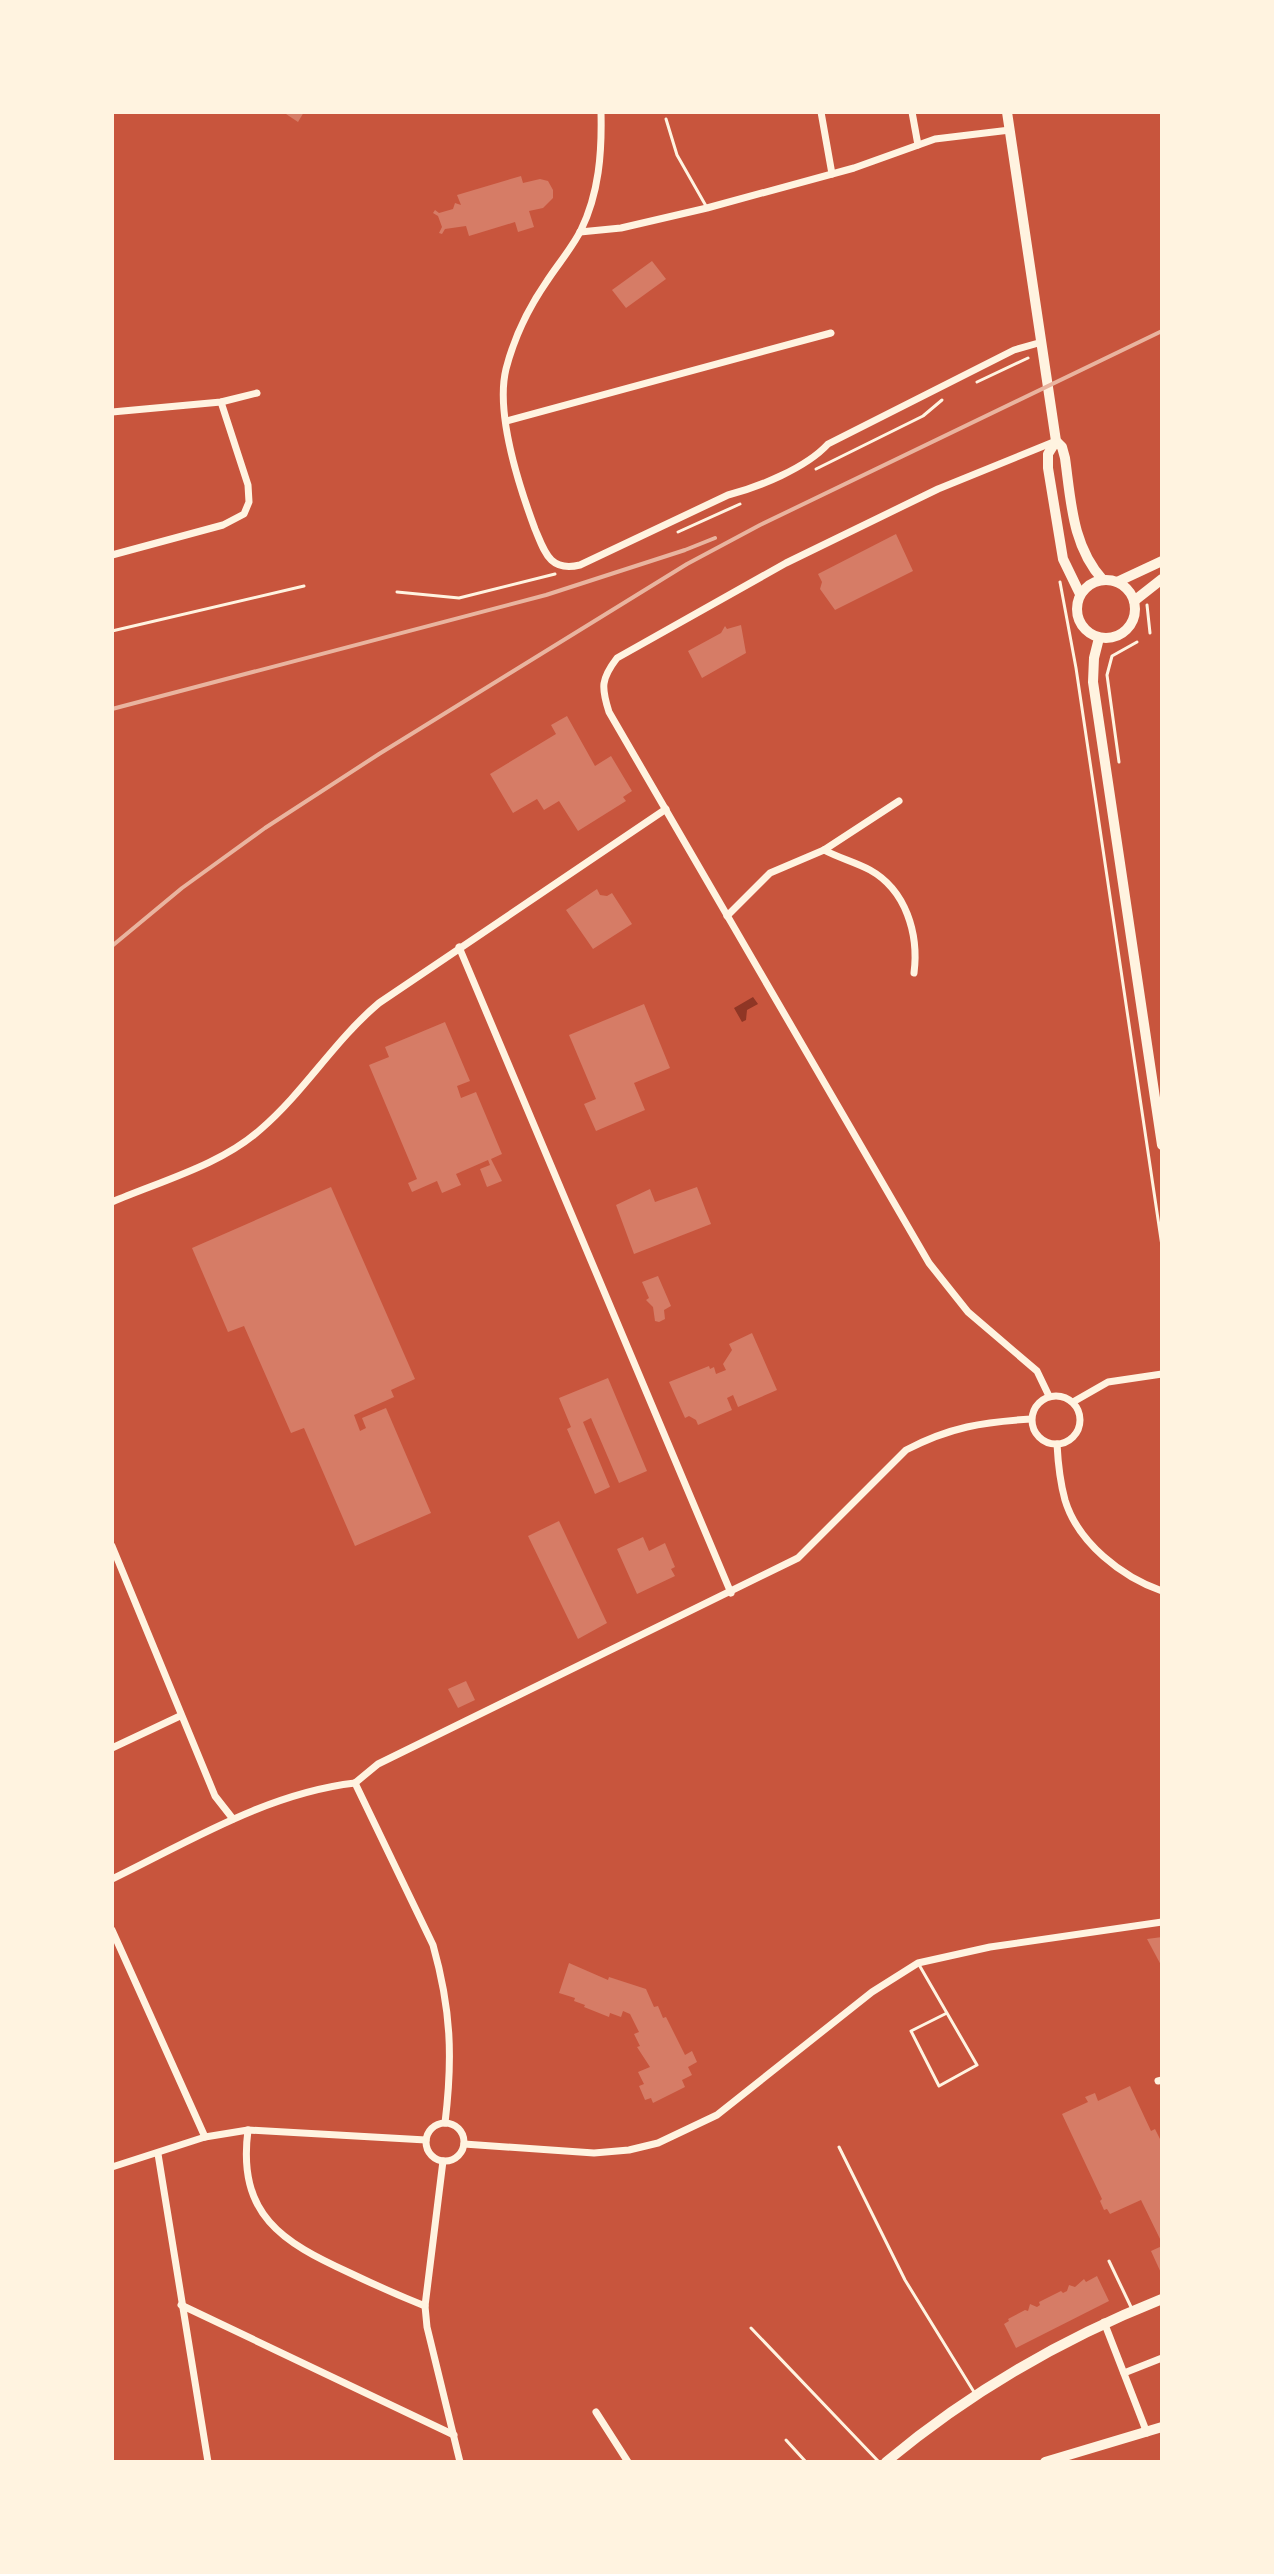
<svg xmlns="http://www.w3.org/2000/svg" width="1274" height="2574" font-family="'Fira Sans',sans-serif">
  <style>
    .water { fill: #8f3625 }
    .building { fill: #d67c66 }
    .lines { fill: none; stroke-linecap: round; stroke-linejoin: round }
    .path { stroke: #fff3e0; stroke-width: 3 }
    .service { stroke: #fff3e0; stroke-width: 3 }
    .minor { stroke: #fff3e0; stroke-width: 7 }
    .secondary { stroke: #fff3e0; stroke-width: 10 }
    .rail { stroke: #e9b49f; stroke-width: 4 }
  </style>
  <rect width="100%" height="100%" fill="#c8553d"/>
  <!-- water -->
  <path class="water" d="M 753,997 L 758,1004 L 747,1010 L 746,1020 L 742,1022 L 734,1008 Z"/>
  <!-- building -->
  <g class="building">
    <path d="M 283,112 L 304,112 L 298,122 Z"/>
    <path d="M 521,176 L 523,183 L 540,179 L 548,181 L 553,190 L 553,198 L 543,208 L 529,211 L 534,227 L 518,232 L 515,222 L 469,236 L 466,226 L 445,229 L 442,234 L 439,233 L 442,227 L 438,216 L 433,213 L 435,210 L 439,213 L 453,209 L 455,203 L 461,205 L 457,195 Z"/>
    <path d="M 652,261 L 666,279 L 626,308 L 612,290 Z"/>
    <path d="M 896,534 L 913,571 L 835,610 L 820,589 L 822,582 L 818,574 Z"/>
    <path d="M 741,625 L 746,653 L 702,678 L 688,651 L 721,633 L 725,626 L 727,629 Z"/>
    <path d="M 567,716 L 595,766 L 611,756 L 632,791 L 623,797 L 626,801 L 578,831 L 559,801 L 544,810 L 537,799 L 513,813 L 490,774 L 556,734 L 551,725 Z"/>
    <path d="M 597,889 L 600,895 L 607,896 L 612,893 L 632,924 L 593,949 L 566,910 Z"/>
    <path d="M 644,1004 L 670,1068 L 634,1083 L 645,1110 L 596,1131 L 584,1104 L 596,1099 L 569,1035 Z"/>
    <path d="M 445,1022 L 470,1081 L 457,1086 L 461,1098 L 476,1092 L 502,1154 L 491,1159 L 502,1181 L 487,1187 L 480,1169 L 490,1165 L 488,1160 L 456,1174 L 461,1185 L 442,1193 L 437,1181 L 412,1192 L 408,1183 L 417,1179 L 369,1065 L 389,1057 L 385,1047 Z"/>
    <path d="M 331,1187 L 415,1379 L 391,1390 L 394,1397 L 354,1415 L 360,1431 L 366,1428 L 362,1418 L 386,1408 L 431,1513 L 355,1546 L 304,1428 L 291,1433 L 244,1326 L 228,1332 L 192,1248 Z"/>
    <path d="M 697,1187 L 711,1224 L 634,1254 L 616,1205 L 650,1189 L 655,1202 Z"/>
    <path d="M 658,1276 L 671,1306 L 664,1310 L 665,1319 L 659,1322 L 655,1321 L 653,1307 L 646,1300 L 649,1298 L 642,1282 Z"/>
    <path d="M 752,1333 L 777,1390 L 738,1407 L 733,1395 L 727,1398 L 732,1410 L 698,1425 L 696,1420 L 689,1416 L 685,1418 L 669,1382 L 709,1366 L 710,1369 L 714,1367 L 716,1374 L 726,1370 L 723,1364 L 732,1350 L 729,1344 Z"/>
    <path d="M 608,1378 L 647,1471 L 619,1483 L 591,1418 L 583,1422 L 610,1487 L 595,1494 L 567,1429 L 571,1427 L 559,1398 Z"/>
    <path d="M 559,1521 L 607,1623 L 578,1639 L 528,1536 Z"/>
    <path d="M 643,1537 L 649,1551 L 665,1543 L 675,1567 L 671,1569 L 675,1576 L 637,1594 L 617,1549 Z"/>
    <path d="M 466,1681 L 475,1700 L 458,1708 L 448,1689 Z"/>
    <path d="M 1162,1937 L 1162,1967 L 1147,1939 Z"/>
    <path d="M 569,1963 L 608,1980 L 609,1977 L 646,1989 L 654,2007 L 658,2006 L 663,2018 L 666,2017 L 685,2055 L 692,2051 L 697,2062 L 688,2067 L 692,2075 L 682,2080 L 685,2087 L 653,2103 L 651,2098 L 645,2100 L 639,2086 L 644,2084 L 638,2072 L 650,2067 L 637,2047 L 640,2046 L 634,2034 L 639,2032 L 630,2014 L 623,2011 L 621,2017 L 610,2013 L 609,2017 L 584,2007 L 585,2005 L 574,2001 L 575,1998 L 559,1993 Z"/>
    <path d="M 1130,2086 L 1151,2131 L 1155,2129 L 1162,2143 L 1162,2243 L 1141,2200 L 1110,2214 L 1107,2209 L 1104,2210 L 1100,2201 L 1102,2199 L 1062,2114 L 1088,2102 L 1085,2097 L 1095,2093 L 1098,2101 Z"/>
    <path d="M 1162,2246 L 1162,2275 L 1151,2251 Z"/>
    <path d="M 1097,2276 L 1109,2301 L 1016,2348 L 1004,2324 L 1009,2321 L 1008,2319 L 1025,2310 L 1028,2311 L 1030,2304 L 1037,2307 L 1040,2305 L 1039,2302 L 1061,2291 L 1063,2293 L 1067,2291 L 1069,2285 L 1075,2287 L 1084,2279 L 1086,2282 Z"/>
  </g>
  <g class="lines">
    <!-- path -->
    <g class="path">
      <path d="M 977,382 L 1028,358"/>
      <path d="M 816,469 L 923,416 L 942,400"/>
      <path d="M 678,532 L 740,504"/>
      <path d="M 1060,582 L 1076,668 L 1162,1246"/>
      <path d="M 397,592 L 459,598 L 555,574"/>
      <path d="M 1147,605 L 1150,633"/>
      <path d="M 112,631 L 304,586"/>
      <path d="M 1119,762 L 1107,675 L 1112,656 L 1137,642"/>
    </g>
    <!-- service -->
    <g class="service">
      <path d="M 666,119 L 677,155 L 706,206"/>
      <path d="M 918,1963 L 977,2065 L 939,2086 L 911,2031 L 947,2013"/>
      <path d="M 839,2147 L 905,2280 L 974,2392"/>
      <path d="M 1109,2261 L 1131,2307"/>
      <path d="M 751,2328 L 879,2462"/>
      <path d="M 786,2440 L 806,2462"/>
    </g>
    <!-- minor -->
    <g class="minor">
      <path d="M 601,112 C 602,153 599,193 581,230 C 572,248 558,264 547,281 C 529,307 514,338 506,369 C 495,414 519,486 535,529 C 545,553 550,572 580,565 L 728,495 C 759,487 806,468 828,444 L 1014,350 L 1042,342"/>
      <path d="M 821,112 L 832,174"/>
      <path d="M 912,112 L 918,145"/>
      <path d="M 580,232 L 621,228 L 707,208 L 854,168 L 935,139 L 1010,130"/>
      <path d="M 112,412 L 221,402 L 257,393"/>
      <path d="M 507,421 L 831,333"/>
      <path d="M 112,555 L 223,525 L 244,514 L 249,502 L 248,485 L 221,402"/>
      <path d="M 824,850 C 839,858 855,862 870,870 C 906,890 919,934 914,973"/>
      <path d="M 727,916 L 770,873 L 824,850 L 899,801"/>
      <path d="M 459,947 L 731,1593"/>
      <path d="M 112,1202 C 161,1181 221,1165 261,1129 C 305,1091 334,1041 379,1003 L 666,809"/>
      <circle cx="1056" cy="1420" r="24"/>
      <path d="M 1049,1396 L 1037,1371 L 968,1312 L 929,1263 L 609,712 C 601,687 601,679 617,658 L 786,563 L 938,489 L 1056,441"/>
      <path d="M 1073,1402 L 1108,1382 L 1162,1374"/>
      <path d="M 1057,1444 C 1058,1463 1060,1482 1065,1500 C 1078,1543 1122,1577 1162,1591"/>
      <path d="M 112,1546 L 215,1796 L 233,1819"/>
      <path d="M 112,1748 L 180,1716"/>
      <path d="M 355,1783 L 378,1764 L 798,1558 L 906,1450 C 950,1427 983,1422 1031,1419"/>
      <path d="M 355,1783 L 433,1945 C 451,2009 453,2057 445,2123"/>
      <path d="M 112,1879 C 190,1841 268,1793 355,1783"/>
      <path d="M 112,1930 L 205,2137"/>
      <path d="M 1158,2081 L 1162,2080"/>
      <circle cx="445" cy="2142" r="19"/>
      <path d="M 248,2130 C 237,2215 282,2242 350,2273 C 375,2285 400,2296 425,2306"/>
      <path d="M 464,2144 L 594,2153 L 629,2150 L 658,2143 L 717,2115 L 872,1992 L 918,1963 L 990,1947 L 1162,1922"/>
      <path d="M 158,2154 L 208,2462"/>
      <path d="M 443,2161 L 425,2306 L 427,2327 L 460,2462"/>
      <path d="M 112,2167 L 205,2137 L 248,2130 L 426,2140"/>
      <path d="M 181,2305 L 454,2435"/>
      <path d="M 1104,2322 L 1147,2433"/>
      <path d="M 1124,2373 L 1162,2358"/>
      <path d="M 596,2412 L 628,2462"/>
    </g>
    <!-- secondary -->
    <g class="secondary">
      <path d="M 1007,112 L 1056,441 L 1062,447 L 1065,458 C 1071,501 1072,546 1103,580"/>
      <path d="M 1056,441 L 1048,454 L 1048,468 L 1063,559 L 1080,594"/>
      <circle cx="1106" cy="609" r="29"/>
      <path d="M 1117,582 L 1162,561"/>
      <path d="M 1134,601 L 1162,579"/>
      <path d="M 1099,638 L 1094,658 L 1093,682 L 1162,1145"/>
      <path d="M 886,2462 C 970,2392 1061,2339 1162,2299"/>
      <path d="M 1045,2462 L 1162,2427"/>
    </g>
    <!-- rail -->
    <g class="rail">
      <path d="M 112,709 L 546,595 L 685,550 L 715,538"/>
      <path d="M 112,946 L 182,888 L 265,828 L 379,754 L 687,564 L 760,525 L 1162,331"/>
    </g>
  </g>
  <!-- border -->
  <rect width="1274" height="2574" fill="none" stroke="#fff3e0" stroke-width="228"/>
</svg>
